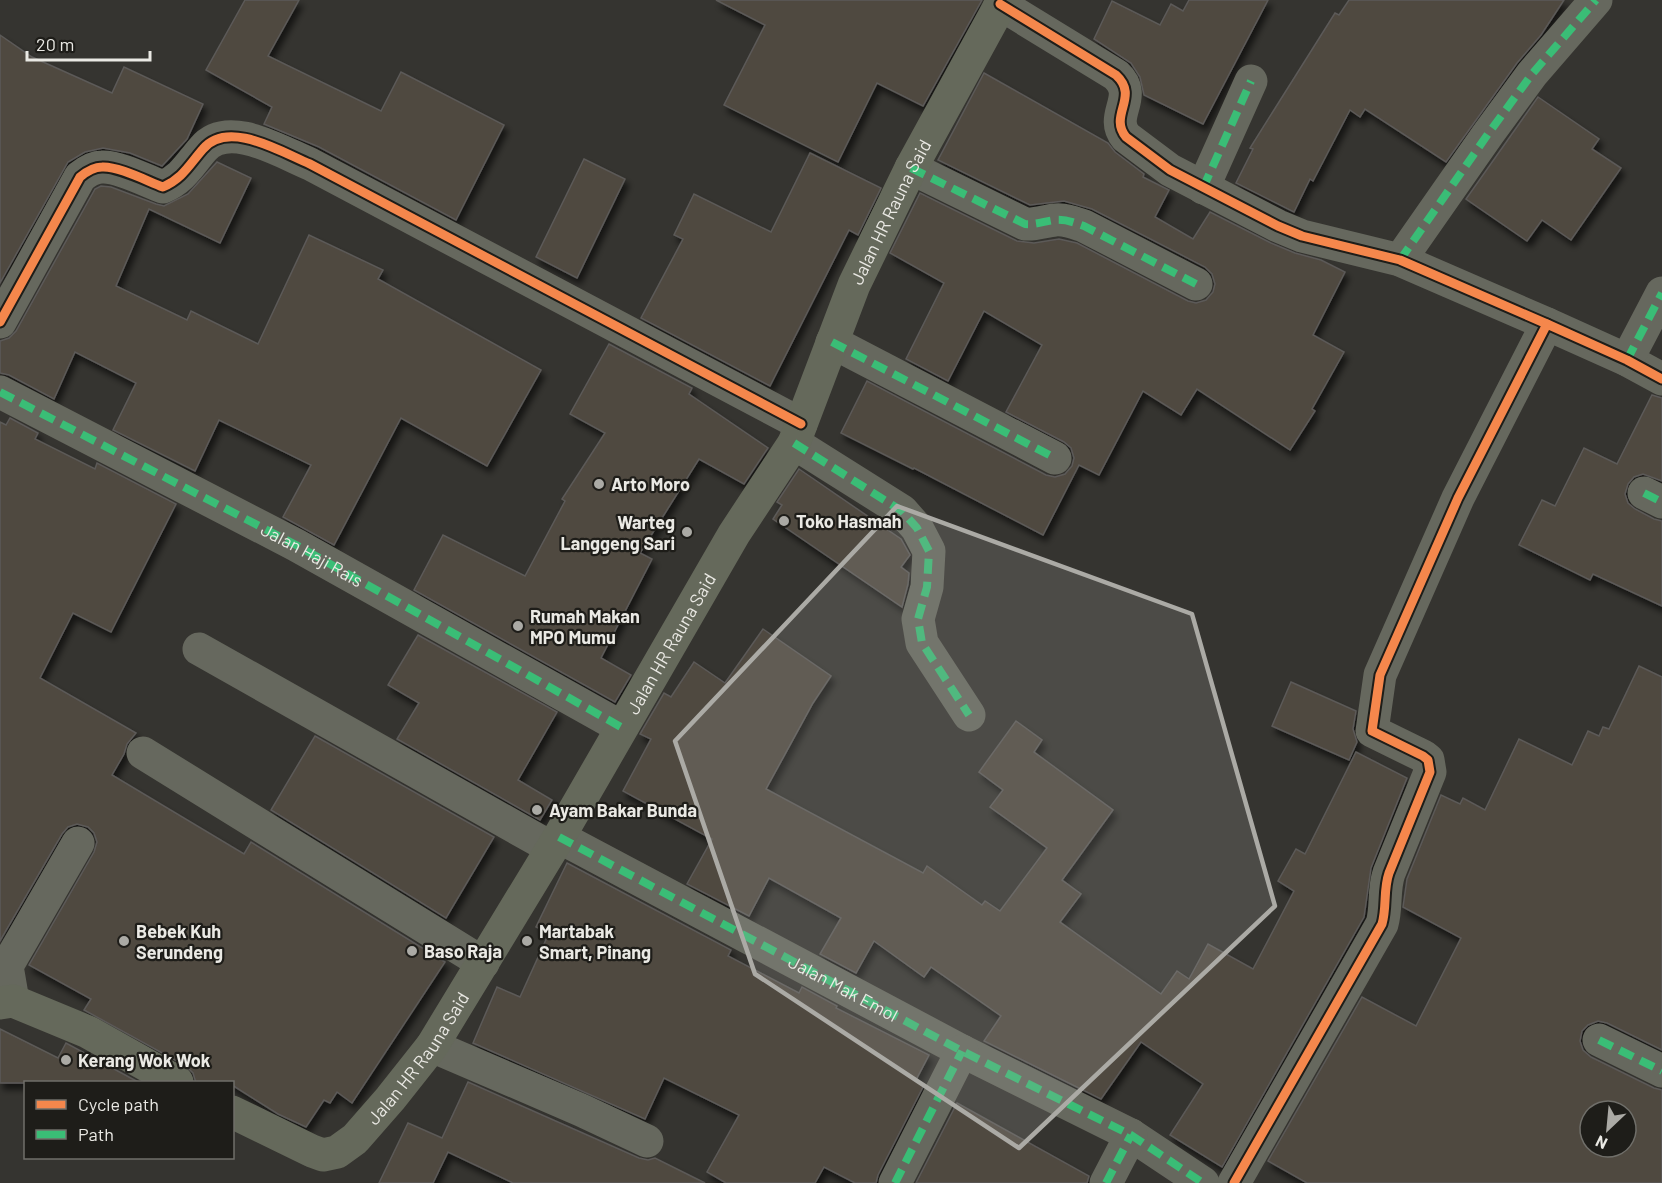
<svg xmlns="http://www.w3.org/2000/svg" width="1662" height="1183" font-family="Barlow,sans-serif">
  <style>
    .building { fill: #4f4841; stroke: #5c5a58; stroke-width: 1.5; fill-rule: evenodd; filter: url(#shadow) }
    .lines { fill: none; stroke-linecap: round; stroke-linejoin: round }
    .minor { stroke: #66685e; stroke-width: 33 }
    .secondary { stroke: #65695b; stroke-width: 33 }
    .quiet { stroke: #3abd76; stroke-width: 8; stroke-dasharray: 15 8; stroke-linecap: butt }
    .cycleway-casing { stroke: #1e1d19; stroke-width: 13 }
    .cycleway { stroke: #f5874c; stroke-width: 9 }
    .marked { fill: #abaaa5; fill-opacity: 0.2; stroke: #abaaa5; stroke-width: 4.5; stroke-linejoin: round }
    .poi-dot { fill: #abaaa5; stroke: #1e1d19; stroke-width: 2 }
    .labels { text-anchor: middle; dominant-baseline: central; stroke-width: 4.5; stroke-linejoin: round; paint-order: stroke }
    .street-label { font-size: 18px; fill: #eae9e4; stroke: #1e1d19 }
    .poi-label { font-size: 18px; font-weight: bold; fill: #eae9e4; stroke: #1e1d19; text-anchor: start }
  </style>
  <defs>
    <filter id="shadow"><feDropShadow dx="3.5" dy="6" stdDeviation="3" flood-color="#0009"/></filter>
  </defs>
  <rect width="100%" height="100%" fill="#353430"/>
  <!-- building -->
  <g class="building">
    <path d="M 245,0 L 299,0 L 268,56 L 381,111 L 401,72 L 504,125 L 456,220 L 319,147 L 264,124 L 272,107 L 206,70 Z"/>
    <path d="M 716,0 L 982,0 L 923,106 L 877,83 L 838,162 L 724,105 L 765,25 Z"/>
    <path d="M 1189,0 L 1268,0 L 1203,124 L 1144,95 L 1140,77 L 1131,63 L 1094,39 L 1112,1 L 1160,25 L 1171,4 L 1183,11 Z"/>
    <path d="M 1349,0 L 1564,0 L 1541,35 L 1517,63 L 1446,162 L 1365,109 L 1360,117 L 1350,110 L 1313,181 L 1310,179 L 1294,212 L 1236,183 L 1253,149 L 1250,148 L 1335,13 L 1339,15 Z"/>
    <path d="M 0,35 L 32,57 L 112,93 L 124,67 L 203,104 L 187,139 L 162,166 L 130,153 L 103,148 L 85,152 L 68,162 L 0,283 Z"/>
    <path d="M 984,73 L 1108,143 L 1115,152 L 1144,174 L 1143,177 L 1169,190 L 1155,217 L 1193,239 L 1210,212 L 1271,243 L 1295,253 L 1321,260 L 1345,272 L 1313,335 L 1344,352 L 1312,409 L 1315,411 L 1290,450 L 1197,389 L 1181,415 L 1143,391 L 1099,475 L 1079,465 L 1043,535 L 914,468 L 913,469 L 841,433 L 867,381 L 1046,475 L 1055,477 L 1065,474 L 1072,466 L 1074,458 L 1071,448 L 1064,442 L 1006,412 L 1042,345 L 984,311 L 948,381 L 906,359 L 944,283 L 890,253 L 920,193 L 1017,241 L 1034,243 L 1059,239 L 1077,243 L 1188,301 L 1196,303 L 1206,300 L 1213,292 L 1215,284 L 1212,274 L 1205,267 L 1092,209 L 1064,201 L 1030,205 L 938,160 Z"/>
    <path d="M 1538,97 L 1599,139 L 1592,149 L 1621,168 L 1571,240 L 1542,220 L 1527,241 L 1466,199 Z"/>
    <path d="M 810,153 L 881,188 L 858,235 L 849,230 L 770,386 L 641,318 L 683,239 L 674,235 L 694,194 L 771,232 Z"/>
    <path d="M 584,159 L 625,179 L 577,278 L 536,257 Z"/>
    <path d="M 217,162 L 251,178 L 220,243 L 149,209 L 116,286 L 187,320 L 191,311 L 258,344 L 309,235 L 383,270 L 378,279 L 541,370 L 487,466 L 401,418 L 334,545 L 283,517 L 311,465 L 219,420 L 195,471 L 113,430 L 136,383 L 75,352 L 54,399 L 9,375 L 0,373 L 0,341 L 9,338 L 16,331 L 95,189 L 101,186 L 111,187 L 156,204 L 164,206 L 188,194 Z"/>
    <path d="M 609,344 L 692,388 L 689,394 L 768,448 L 744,484 L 699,459 L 640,553 L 652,559 L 601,658 L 631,675 L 615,702 L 414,590 L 443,535 L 525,576 L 565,501 L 562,499 L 605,433 L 570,414 Z"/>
    <path d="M 1652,395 L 1662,398 L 1662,481 L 1643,474 L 1634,477 L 1628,484 L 1625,494 L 1628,503 L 1635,509 L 1654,519 L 1662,521 L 1662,606 L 1593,574 L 1590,580 L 1519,545 L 1542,500 L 1555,506 L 1584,448 L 1617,464 Z"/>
    <path d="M 10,418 L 38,433 L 35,439 L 95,469 L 97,463 L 176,504 L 111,632 L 73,613 L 40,678 L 136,733 L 127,744 L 124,754 L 112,775 L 244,854 L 251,842 L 445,962 L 352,1103 L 337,1092 L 330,1103 L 324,1100 L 306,1127 L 278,1114 L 232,1085 L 232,1083 L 196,1083 L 193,1073 L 186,1066 L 84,1010 L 91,999 L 29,965 L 94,852 L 97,842 L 94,833 L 88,827 L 77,824 L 68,827 L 62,834 L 0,941 L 0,422 L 6,425 Z"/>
    <path d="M 799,469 L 901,539 L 910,555 L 901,567 L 909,573 L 908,584 L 902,607 L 773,519 L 782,505 L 777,502 Z"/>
    <path d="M 763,629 L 831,676 L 813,703 L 766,789 L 923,873 L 927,866 L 982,905 L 985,901 L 1000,911 L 1047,848 L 990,807 L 1003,790 L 979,772 L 1016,721 L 1042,740 L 1034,752 L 1113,810 L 1062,880 L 1081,894 L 1060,922 L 1161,994 L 1177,971 L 1189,979 L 1208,944 L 1253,969 L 1294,891 L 1278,881 L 1296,849 L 1305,854 L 1356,752 L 1407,778 L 1371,868 L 1364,917 L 1222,1167 L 1170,1135 L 1203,1084 L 1141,1042 L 1101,1099 L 984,1041 L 1001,1016 L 931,967 L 924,977 L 874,941 L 856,973 L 820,954 L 841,918 L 769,878 L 749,916 L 687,884 L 712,839 L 623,791 L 651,739 L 640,734 L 664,693 L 671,697 L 694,662 L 725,683 Z"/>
    <path d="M 418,635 L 557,712 L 518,780 L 552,800 L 540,820 L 397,739 L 419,703 L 388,685 Z"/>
    <path d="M 1639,666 L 1662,677 L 1662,1050 L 1607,1023 L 1598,1021 L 1588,1025 L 1582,1031 L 1580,1041 L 1583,1050 L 1591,1057 L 1654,1088 L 1662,1090 L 1662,1183 L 1307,1183 L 1268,1161 L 1362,997 L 1416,1026 L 1461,938 L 1403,907 L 1407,879 L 1441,795 L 1460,804 L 1463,798 L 1485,810 L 1519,739 L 1572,765 L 1588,731 L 1599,736 L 1603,727 L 1609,729 ZM 1590,1111 L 1626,1111 L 1626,1147 L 1590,1147 Z"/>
    <path d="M 1291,682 L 1356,711 L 1353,729 L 1357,742 L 1349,760 L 1272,726 Z"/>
    <path d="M 315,736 L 494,837 L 446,918 L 271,810 Z"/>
    <path d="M 567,863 L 731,950 L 728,956 L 799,993 L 802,987 L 837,1006 L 836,1008 L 929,1055 L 916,1080 L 924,1085 L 878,1175 L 876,1183 L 855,1183 L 824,1167 L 815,1183 L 726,1183 L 707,1172 L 739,1115 L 664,1078 L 645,1119 L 473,1043 L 497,987 L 520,997 L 549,933 L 536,927 Z"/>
    <path d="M 0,1029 L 58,1058 L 66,1043 L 140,1083 L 0,1083 Z"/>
    <path d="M 468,1082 L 639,1158 L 648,1160 L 655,1158 L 705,1183 L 513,1183 L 448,1152 L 433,1183 L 379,1183 L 408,1123 L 442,1138 Z"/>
    <path d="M 957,1103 L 1089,1176 L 1087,1183 L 916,1183 Z"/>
  </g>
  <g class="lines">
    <!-- minor -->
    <g class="minor">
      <path d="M 1000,4 L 1116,75 C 1140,97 1108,115 1126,137 L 1170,170 L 1278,226 L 1302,236 L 1400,260 L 1547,324 L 1627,360 L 1662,379"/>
      <path d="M 911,168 L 1025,224 C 1036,225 1045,221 1055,220 C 1066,219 1075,223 1084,226 L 1196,284"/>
      <path d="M 1203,188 L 1251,81"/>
      <path d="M 1400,260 L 1488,134 L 1532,74 L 1596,0"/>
      <path d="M 0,322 L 80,177 C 86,172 93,167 102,167 C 118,166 147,181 163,187 C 183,178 189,165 203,149 C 228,119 281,152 310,164 L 801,424"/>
      <path d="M 832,342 L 1055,458"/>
      <path d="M 1627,360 L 1662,293"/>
      <path d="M 0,392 L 296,545 L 621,727"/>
      <path d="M 794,443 L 902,511 L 917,528 L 929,551 L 927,587 L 918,619 L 922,643 L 969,715"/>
      <path d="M 1644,493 L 1662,502"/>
      <path d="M 199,649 L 552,848"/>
      <path d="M 143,753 L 483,963"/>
      <path id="s1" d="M 559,837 L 962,1051 L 1131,1135 L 1203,1183"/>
      <path d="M 13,1001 L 7,966 L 78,843"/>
      <path d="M 1599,1040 L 1662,1071"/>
      <path d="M 432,1046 L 581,1110 L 647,1141"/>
      <path d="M 895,1183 L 962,1051"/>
      <path d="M 1106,1183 L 1131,1135"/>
      <path d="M 1234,1183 L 1382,924 C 1387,907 1383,890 1389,873 L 1430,772 L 1428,760 L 1423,756 L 1372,731 L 1380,675 L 1458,498 L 1547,324"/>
    </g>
    <!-- secondary -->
    <g class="secondary">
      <path d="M 0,1003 L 13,1001 L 88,1032 L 177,1082"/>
      <path id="s2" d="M 232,1112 L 312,1151 L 323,1155 L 337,1152 L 355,1139 L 390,1099 L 432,1046 L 559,837 L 734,534 L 794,443 L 854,285 L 911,168 L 1003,0"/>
    </g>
    <!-- quiet -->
    <g class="quiet">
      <path d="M 911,168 L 1025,224 C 1036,225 1045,221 1055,220 C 1066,219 1075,223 1084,226 L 1196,284"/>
      <path d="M 1203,188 L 1251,81"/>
      <path d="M 1400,260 L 1488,134 L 1532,74 L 1596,0"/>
      <path d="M 832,342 L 1055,458"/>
      <path d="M 1627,360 L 1662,293"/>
      <path id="s3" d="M 0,392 L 296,545 L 621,727"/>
      <path d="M 794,443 L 902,511 L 917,528 L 929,551 L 927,587 L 918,619 L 922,643 L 969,715"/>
      <path d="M 1644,493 L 1662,502"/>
      <path d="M 559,837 L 962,1051 L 1131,1135 L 1203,1183"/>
      <path d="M 1599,1040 L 1662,1071"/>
      <path d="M 895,1183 L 962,1051"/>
      <path d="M 1106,1183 L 1131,1135"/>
    </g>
    <!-- cycleway casing -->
    <g class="cycleway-casing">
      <g id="cycleway">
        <path d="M 1000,4 L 1116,75 C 1140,97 1108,115 1126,137 L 1170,170 L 1278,226 L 1302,236 L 1400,260 L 1547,324 L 1627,360 L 1662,379"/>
        <path d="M 0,322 L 80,177 C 86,172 93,167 102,167 C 118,166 147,181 163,187 C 183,178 189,165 203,149 C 228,119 281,152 310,164 L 801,424"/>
        <path d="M 1234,1183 L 1382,924 C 1387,907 1383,890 1389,873 L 1430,772 L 1428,760 L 1423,756 L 1372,731 L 1380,675 L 1458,498 L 1547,324"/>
      </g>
    </g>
    <!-- cycleway -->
    <use href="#cycleway" class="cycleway"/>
  </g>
  <!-- marked area -->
  <path class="marked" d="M 897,506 L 1192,614 L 1275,906 L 1019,1148 L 755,974 L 675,741 Z"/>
  <!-- markers -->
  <g class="poi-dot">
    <circle cx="599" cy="484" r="6"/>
    <circle cx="784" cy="521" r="6"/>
    <circle cx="687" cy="532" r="6"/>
    <circle cx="518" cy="626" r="6"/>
    <circle cx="537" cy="810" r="6"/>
    <circle cx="124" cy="941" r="6"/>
    <circle cx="527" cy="941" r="6"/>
    <circle cx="412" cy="951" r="6"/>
    <circle cx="66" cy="1060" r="6"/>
  </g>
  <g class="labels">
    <!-- street labels -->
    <g class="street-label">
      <text stroke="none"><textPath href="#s2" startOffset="1212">Jalan HR Rauna Said</textPath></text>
      <text stroke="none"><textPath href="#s3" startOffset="352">Jalan Haji Rais</textPath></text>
      <text stroke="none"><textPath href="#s2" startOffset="726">Jalan HR Rauna Said</textPath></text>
      <text stroke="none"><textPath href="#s1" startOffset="322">Jalan Mak Emol</textPath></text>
      <text stroke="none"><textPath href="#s2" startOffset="240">Jalan HR Rauna Said</textPath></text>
    </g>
    <!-- poi labels -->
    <g class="poi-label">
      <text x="611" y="484">Arto Moro</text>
      <text x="796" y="521">Toko Hasmah</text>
      <text x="675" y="522" text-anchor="end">Warteg<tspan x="675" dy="21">Langgeng Sari</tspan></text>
      <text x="530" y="616">Rumah Makan<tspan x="530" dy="21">MPO Mumu</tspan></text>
      <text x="549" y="810">Ayam Bakar Bunda</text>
      <text x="136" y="931">Bebek Kuh<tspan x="136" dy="21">Serundeng</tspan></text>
      <text x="539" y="931">Martabak<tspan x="539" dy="21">Smart, Pinang</tspan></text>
      <text x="424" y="951">Baso Raja</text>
      <text x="78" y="1060">Kerang Wok Wok</text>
    </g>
  </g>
  <!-- legend -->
  <rect x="24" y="1081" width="210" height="78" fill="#1e1d19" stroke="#706f6a" stroke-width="1.5"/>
  <rect x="36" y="1100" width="30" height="9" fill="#f5874c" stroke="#706f6a" stroke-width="1.5"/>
  <text x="78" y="1111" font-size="18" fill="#eae9e4">Cycle path</text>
  <rect x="36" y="1130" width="30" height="9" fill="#3abd76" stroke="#706f6a" stroke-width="1.5"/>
  <text x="78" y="1141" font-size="18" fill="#eae9e4">Path</text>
  <!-- north arrow -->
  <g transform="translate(1608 1129) rotate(206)"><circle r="28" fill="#1e1d19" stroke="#706f6a" stroke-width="1.5"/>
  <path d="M0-4.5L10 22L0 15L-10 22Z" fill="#abaaa5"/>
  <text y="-9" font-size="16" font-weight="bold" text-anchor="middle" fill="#eae9e4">N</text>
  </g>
  <!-- scale -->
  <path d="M27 51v9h123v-9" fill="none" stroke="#eae9e4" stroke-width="3"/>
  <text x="36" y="51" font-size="18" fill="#eae9e4" stroke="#1e1d19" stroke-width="4.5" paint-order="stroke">20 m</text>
</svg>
